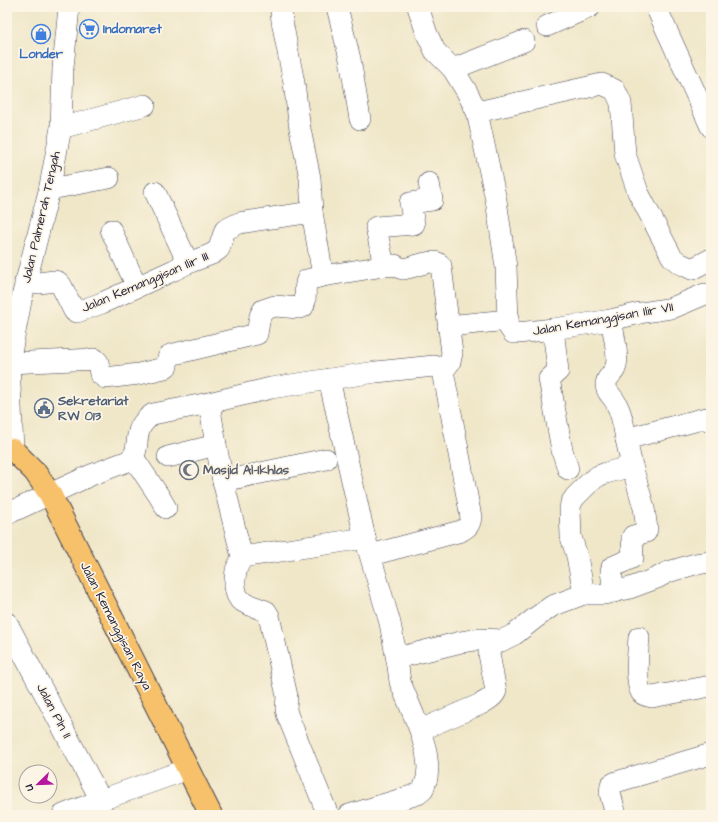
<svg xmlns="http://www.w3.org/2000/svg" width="718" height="822" font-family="'Architects Daughter',sans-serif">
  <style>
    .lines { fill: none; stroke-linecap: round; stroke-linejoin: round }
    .minor-casing { stroke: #414050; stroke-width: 22 }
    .major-casing { stroke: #414050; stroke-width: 24 }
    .minor { stroke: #fff; stroke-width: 21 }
    .major { stroke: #f6c16b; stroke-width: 22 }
    .labels { text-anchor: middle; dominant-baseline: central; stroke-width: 3.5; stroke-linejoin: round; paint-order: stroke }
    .shop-label { font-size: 13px; font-weight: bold; fill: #366cbe; stroke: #fcf5e5; text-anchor: start }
    .street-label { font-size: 13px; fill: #22223b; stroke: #fcf5e5 }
    .service-label { font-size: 13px; font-weight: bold; fill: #4e5e75; stroke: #fcf5e5; text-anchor: start }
    .worship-label { font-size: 13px; font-weight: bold; fill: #5b616d; stroke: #fcf5e5; text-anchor: start }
  </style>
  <rect width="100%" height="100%" fill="#fcf5e5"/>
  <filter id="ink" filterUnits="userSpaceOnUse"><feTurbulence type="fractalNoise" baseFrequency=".025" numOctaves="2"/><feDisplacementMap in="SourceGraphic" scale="8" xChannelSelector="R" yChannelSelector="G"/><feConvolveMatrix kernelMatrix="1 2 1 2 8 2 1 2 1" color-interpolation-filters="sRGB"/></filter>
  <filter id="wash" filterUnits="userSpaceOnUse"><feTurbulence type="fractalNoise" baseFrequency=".012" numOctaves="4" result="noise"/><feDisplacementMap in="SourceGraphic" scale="16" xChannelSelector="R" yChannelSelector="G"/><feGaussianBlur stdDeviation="0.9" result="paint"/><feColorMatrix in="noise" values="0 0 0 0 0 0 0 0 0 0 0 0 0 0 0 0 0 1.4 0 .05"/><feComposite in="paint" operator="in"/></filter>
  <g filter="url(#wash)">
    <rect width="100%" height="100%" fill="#f0e7c9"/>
  </g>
  <g filter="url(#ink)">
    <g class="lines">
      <!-- minor casing -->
      <g class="minor-casing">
        <g id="minor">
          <path d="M 283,7 L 281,11 L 282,21 L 294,83 L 300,129 L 310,178 L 312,212 L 323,276"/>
          <path d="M 337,7 L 350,59 L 360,119"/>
          <path d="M 418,7 L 427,34 L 435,51 L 453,69 L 467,92 L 477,112 L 496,200 L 506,267 L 508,320 L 509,327 L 513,333 L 518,333 L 553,329 L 611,320 L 640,313 L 672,308 L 705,294"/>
          <path d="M 656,7 L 711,127"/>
          <path d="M 547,26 L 590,7"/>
          <path d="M 453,69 L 524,41"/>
          <path d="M 477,112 L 602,84 L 615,90 L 621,103 L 625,154 L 638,192 L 672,257 L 679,263 L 692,269"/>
          <path d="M 61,128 L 145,105"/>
          <path d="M 49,191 L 56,188 L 109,178"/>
          <path d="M 155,192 L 188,263"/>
          <path d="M 111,230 L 137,287"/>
          <path d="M 384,266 L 376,227 L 414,224 L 410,203 L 432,200 L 429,183"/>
          <path d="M 692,269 L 711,259"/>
          <path d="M 25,282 L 39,283 L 54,281 L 58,282 L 61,285 L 74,311 L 77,312 L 102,303 L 174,270 L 188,263 L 212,254 L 219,249 L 221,242 L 225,230 L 239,223 L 312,212"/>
          <path d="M 611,320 C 613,331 620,359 615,369 C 612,375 606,377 606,385 C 606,393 613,396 616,403 C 622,414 624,427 626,439"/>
          <path d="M 448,326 L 508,320"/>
          <path d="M 553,329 L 558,371 L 549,379 L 550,384 L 562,450 L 568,469"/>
          <path d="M 9,363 L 95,359 L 98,362 L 100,374 L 105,378 L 139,374 L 164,368 L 167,366 L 168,358 L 170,355 L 257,334 L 260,316 L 263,310 L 275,306 L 299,308 L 303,307 C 308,298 303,289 307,280 L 323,276 L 384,266 L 395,265 L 400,268 L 403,269 C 414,268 435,256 441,266 L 452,353 L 450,362 L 443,371"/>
          <path d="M 329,379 L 365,538 L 390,623 L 398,666 L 400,682 L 420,730 L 426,751 L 428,767 L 427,778 L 423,790 L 418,794 L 349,815"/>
          <path d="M 209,403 L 216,445 L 223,481 L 242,557 L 236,570 L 235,579 L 235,587 L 237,595 L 240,600 L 247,604 L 266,611 L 269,616 L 287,696 L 286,709 L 287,714 L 328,815"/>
          <path d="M 711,422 L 710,419 L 707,418 L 702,419 L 626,439 L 632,466 L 606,473 L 598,476 L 590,482 L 575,497 L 571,503 L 570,509 L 571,537 L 577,556 L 584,594 L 604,594 L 630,588 L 657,578 L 668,572 L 695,564 L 711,562"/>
          <path d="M 13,450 L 9,363 L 21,301 L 49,191 L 61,128 L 63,68 L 69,7"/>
          <path d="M 133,457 L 159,496 L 166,508"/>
          <path d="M 168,457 L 216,445"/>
          <path d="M 223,481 L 326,459"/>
          <path d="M 7,514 L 50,494 L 91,475 L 128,461 C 140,452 135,443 139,431 C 141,424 147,418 153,414 L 209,403 L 271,388 L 376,372 L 434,366 L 440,368 L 443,371 L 471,517 C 470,525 468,527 461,531 L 371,555"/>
          <path d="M 242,557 L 365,538"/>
          <path d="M 614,592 L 611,571 L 612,567 L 630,559 L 633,557 L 632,538 L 633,536 L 646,532 L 647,529 L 644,508 L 632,466"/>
          <path d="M 7,623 L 101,800"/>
          <path d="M 639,637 C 638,650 635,682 641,692 C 643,696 648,696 652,697 L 711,686"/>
          <path d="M 397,658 L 461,642 L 481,639 L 503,640"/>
          <path d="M 420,730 L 481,704 C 486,701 494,697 496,691 L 489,654 L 489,650 L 491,646 L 515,634 L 534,619 L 552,606 L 584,594"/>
          <path d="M 63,815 L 101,800 L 188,769"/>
          <path d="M 616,815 L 610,793 L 611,785 L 616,782 L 711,754"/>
        </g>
      </g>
      <!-- major casing -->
      <g class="major-casing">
        <path id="major" d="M 7,449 L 13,450 L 35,472 L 50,494 L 211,815"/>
      </g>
      <!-- minor -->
      <use href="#minor" class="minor"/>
      <!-- major -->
      <use href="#major" class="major"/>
    </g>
  </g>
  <!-- icons -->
  <defs>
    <g id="supermarket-ring" transform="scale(1)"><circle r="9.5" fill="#fcf5e5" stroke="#3f7fe0" stroke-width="1.5"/><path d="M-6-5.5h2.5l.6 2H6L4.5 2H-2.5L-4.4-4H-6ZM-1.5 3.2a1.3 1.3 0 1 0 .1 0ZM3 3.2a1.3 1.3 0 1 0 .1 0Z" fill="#3f7fe0"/></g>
    <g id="shop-ring" transform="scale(1)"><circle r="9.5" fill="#fcf5e5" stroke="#3f7fe0" stroke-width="1.5"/><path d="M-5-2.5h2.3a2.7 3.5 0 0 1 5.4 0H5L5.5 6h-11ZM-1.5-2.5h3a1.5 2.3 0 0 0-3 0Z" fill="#3f7fe0"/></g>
    <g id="civic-ring" transform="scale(1)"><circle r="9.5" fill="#fcf5e5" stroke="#5c6f8a" stroke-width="1.5"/><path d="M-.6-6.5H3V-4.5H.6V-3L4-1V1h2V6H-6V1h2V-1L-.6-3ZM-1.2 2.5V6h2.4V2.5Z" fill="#5c6f8a"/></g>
    <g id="mosque-ring" transform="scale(1)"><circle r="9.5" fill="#fcf5e5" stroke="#6b7280" stroke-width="1.5"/><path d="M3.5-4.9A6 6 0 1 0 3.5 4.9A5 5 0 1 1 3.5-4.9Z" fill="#6b7280"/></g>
  </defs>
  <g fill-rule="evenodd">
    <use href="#supermarket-ring" x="89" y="29"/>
    <use href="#shop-ring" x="41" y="34"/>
    <use href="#civic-ring" x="44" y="408"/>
    <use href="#mosque-ring" x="189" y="470"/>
  </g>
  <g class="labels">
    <!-- shop labels -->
    <g class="shop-label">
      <text x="103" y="29">Indomaret</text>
      <text x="41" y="54" text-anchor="middle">Londer</text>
    </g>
    <!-- street labels -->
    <g class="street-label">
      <text transform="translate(41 217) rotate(-77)">Jalan Palmerah Tengah</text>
      <text transform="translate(145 282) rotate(-23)">Jalan Kemanggisan Ilir III</text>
      <text transform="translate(603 319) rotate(-10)">Jalan Kemanggisan Ilir VII</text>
      <text transform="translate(116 626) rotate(63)">Jalan Kemanggisan Raya</text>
      <text transform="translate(54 711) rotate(62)">Jalan Pln II</text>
    </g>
    <!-- service labels -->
    <g class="service-label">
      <text x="58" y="401">Sekretariat<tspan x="58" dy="15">RW 013</tspan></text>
    </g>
    <!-- worship labels -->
    <g class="worship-label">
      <text x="203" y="470">Masjid Al-Ikhlas</text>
    </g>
  </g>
  <!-- margin -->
  <rect width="718" height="822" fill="none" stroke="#fcf5e5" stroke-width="24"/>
  <!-- north arrow -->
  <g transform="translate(38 784) rotate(247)"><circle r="19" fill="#fcf5e5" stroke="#a5a1a1"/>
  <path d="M0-3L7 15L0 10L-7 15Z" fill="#b5179e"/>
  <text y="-6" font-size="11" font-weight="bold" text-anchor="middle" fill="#22223b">U</text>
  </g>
</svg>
